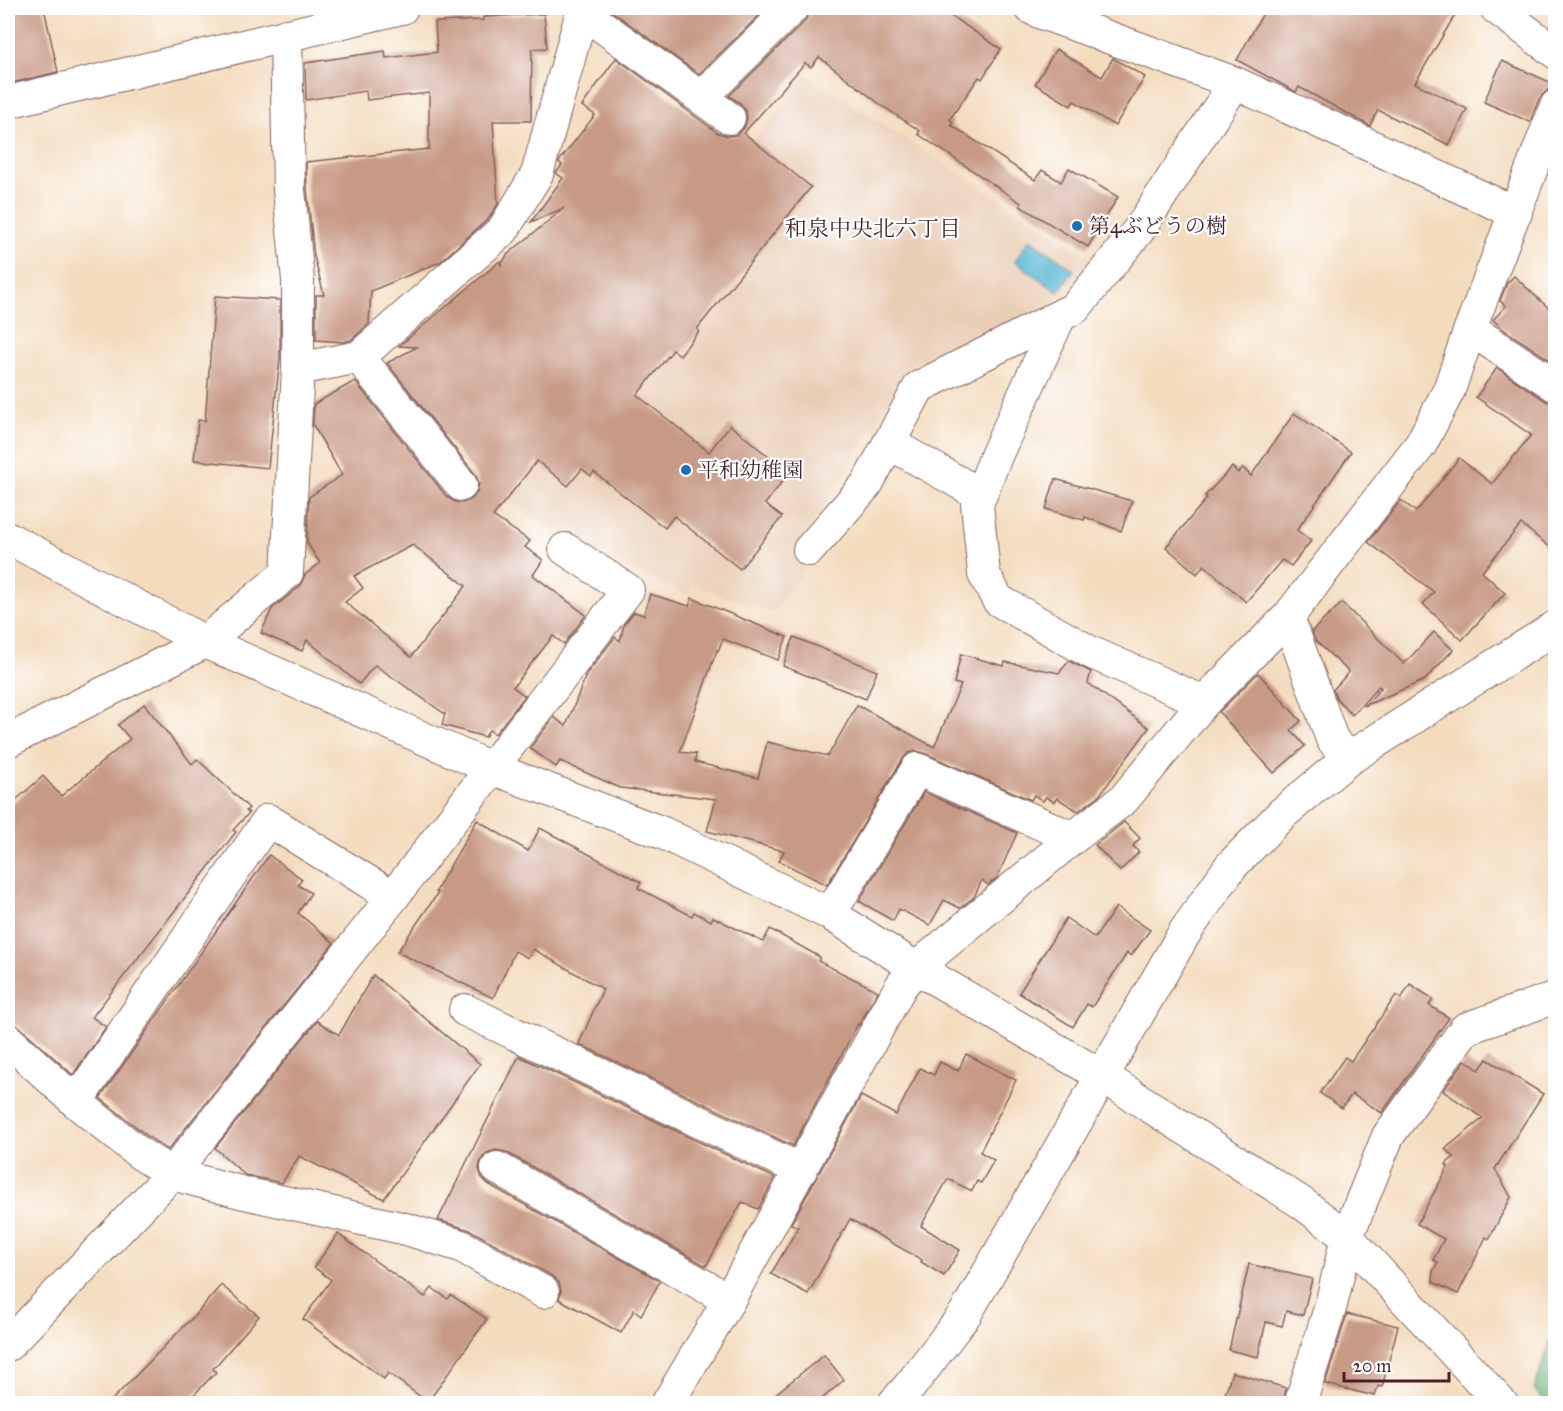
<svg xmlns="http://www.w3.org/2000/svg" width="1563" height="1411" font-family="'IM FELL Great Primer','Noto Serif JP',serif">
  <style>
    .built { fill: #e9ceb6 }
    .forest { fill: #70b87f; stroke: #5d6c55; stroke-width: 1.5 }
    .water { fill: #51b4d0; stroke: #4e6a7e; stroke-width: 1.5 }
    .building { fill: #c79a85; fill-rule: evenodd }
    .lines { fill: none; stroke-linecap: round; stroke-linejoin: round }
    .street-casing { stroke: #85615e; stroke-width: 34 }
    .secondary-casing { stroke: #85615e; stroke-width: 35 }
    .street { stroke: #fff; stroke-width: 32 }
    .secondary { stroke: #fff; stroke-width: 33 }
    .poi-dot { fill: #1f6fb2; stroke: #fff; stroke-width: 2 }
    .labels { text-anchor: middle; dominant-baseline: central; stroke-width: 4.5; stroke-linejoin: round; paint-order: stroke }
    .poi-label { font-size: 21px; fill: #4a1f2b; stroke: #fff; text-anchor: start }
    .neighbourhood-label { font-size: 22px; fill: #4a1f2b; stroke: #fff }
  </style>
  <rect width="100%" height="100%" fill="#fff"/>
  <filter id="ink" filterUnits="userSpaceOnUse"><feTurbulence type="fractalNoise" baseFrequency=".0167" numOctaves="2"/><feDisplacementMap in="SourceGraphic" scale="12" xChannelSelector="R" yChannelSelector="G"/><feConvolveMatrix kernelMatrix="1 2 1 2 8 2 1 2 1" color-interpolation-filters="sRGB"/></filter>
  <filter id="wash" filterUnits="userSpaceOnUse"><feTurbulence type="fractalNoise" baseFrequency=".008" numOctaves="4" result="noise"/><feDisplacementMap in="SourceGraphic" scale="24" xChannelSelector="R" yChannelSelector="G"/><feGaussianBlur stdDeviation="1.35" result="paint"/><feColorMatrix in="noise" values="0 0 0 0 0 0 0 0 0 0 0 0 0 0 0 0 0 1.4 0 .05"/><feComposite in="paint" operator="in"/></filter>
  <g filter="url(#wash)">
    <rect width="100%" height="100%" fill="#f3dcbe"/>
    <!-- built -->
    <path class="built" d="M 805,74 L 1096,262 L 1070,291 L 1039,314 L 911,364 L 797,551 L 812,560 L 773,613 L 693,585 L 686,594 L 631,571 L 465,479 L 556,377 L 774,116 Z"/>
    <!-- forest -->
    <path class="forest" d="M 1555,1328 L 1555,1403 L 1548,1403 L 1534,1390 Z"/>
    <!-- water -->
    <path class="water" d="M 1030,239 L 1074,270 L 1058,292 L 1015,261 Z"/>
    <g id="blocks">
      <!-- building -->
      <g class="building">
        <path d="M 8,8 L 44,8 L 58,72 L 8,84 Z"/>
        <path d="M 607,8 L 767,8 L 699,74 Z"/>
        <path d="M 809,8 L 939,8 L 1001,49 L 982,79 L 979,77 L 950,119 L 953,122 L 951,125 L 1035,180 L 1042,170 L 1061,182 L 1069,168 L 1118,197 L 1088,247 L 1020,206 L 1021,203 L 918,134 L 920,131 L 881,105 L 819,57 L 811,67 L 805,63 L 744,133 L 811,187 L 697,329 L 699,331 L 680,355 L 673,350 L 637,395 L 709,452 L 730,425 L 789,473 L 765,504 L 782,517 L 740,569 L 674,516 L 665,528 L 594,472 L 591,476 L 582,469 L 568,486 L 537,461 L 493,516 L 530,541 L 525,547 L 543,560 L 533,575 L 586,615 L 564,644 L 553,636 L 513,687 L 525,696 L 495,734 L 489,730 L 485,737 L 442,725 L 445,714 L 375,665 L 359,684 L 307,640 L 302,651 L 261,633 L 272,609 L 299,587 L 305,575 L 320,563 L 307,543 L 309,497 L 342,475 L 313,425 L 314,404 L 355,381 L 447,497 L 455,502 L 463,503 L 472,499 L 477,492 L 479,483 L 475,474 L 387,363 L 417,347 L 399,346 L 500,261 L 501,265 L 507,255 L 564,208 L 531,222 L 563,178 L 556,173 L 562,165 L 559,162 L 560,160 L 595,115 L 582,106 L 616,58 L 718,133 L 727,136 L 736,135 L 744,128 L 747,119 L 746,111 L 740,103 L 729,96 L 805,21 L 809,13 ZM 413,545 L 466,586 L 411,657 L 345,602 L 363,588 L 354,576 Z"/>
        <path d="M 1266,8 L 1459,8 L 1415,83 L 1467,109 L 1449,145 L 1378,110 L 1370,126 L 1299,87 L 1296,92 L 1237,60 Z"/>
        <path d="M 544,14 L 547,48 L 532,49 L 531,121 L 493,121 L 498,204 L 489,218 L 440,262 L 371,291 L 369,324 L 351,340 L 343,342 L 316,340 L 316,295 L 324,295 L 314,256 L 307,189 L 306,162 L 429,149 L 429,93 L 367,100 L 366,91 L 306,100 L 305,63 L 385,51 L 386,58 L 437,52 L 435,22 L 483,20 L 483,17 Z"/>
        <path d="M 1056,49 L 1102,77 L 1113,58 L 1145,77 L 1115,126 L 1074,101 L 1071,106 L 1035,84 Z"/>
        <path d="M 1502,61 L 1552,83 L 1548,90 L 1539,99 L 1530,122 L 1484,102 Z"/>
        <path d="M 1514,276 L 1556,315 L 1556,364 L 1503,329 L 1493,320 L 1506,306 L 1500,301 L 1507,283 Z"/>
        <path d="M 215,296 L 280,300 L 280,358 L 268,468 L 194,460 L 198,420 L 205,421 Z"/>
        <path d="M 1497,368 L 1546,401 L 1556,404 L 1556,552 L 1521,524 L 1482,572 L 1505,593 L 1462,640 L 1423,604 L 1434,592 L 1368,542 L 1401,500 L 1416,512 L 1459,458 L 1492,484 L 1531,435 L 1476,397 Z"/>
        <path d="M 1294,413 L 1351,452 L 1297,530 L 1311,541 L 1291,566 L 1282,560 L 1246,602 L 1204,565 L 1197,574 L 1166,547 L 1207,498 L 1205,496 L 1232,467 L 1238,473 L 1243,468 L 1251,476 Z"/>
        <path d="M 1055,479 L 1132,501 L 1121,531 L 1085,517 L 1084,520 L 1046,509 Z"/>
        <path d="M 650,594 L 689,606 L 692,598 L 787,637 L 778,660 L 723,639 L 718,651 L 717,650 L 680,752 L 696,754 L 695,762 L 758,778 L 767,742 L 828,756 L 857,705 L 934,747 L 961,685 L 954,683 L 961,654 L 1004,666 L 1005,662 L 1059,673 L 1069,661 L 1091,672 L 1088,683 L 1149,728 L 1099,796 L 1078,811 L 1057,798 L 1054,802 L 1046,797 L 1043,801 L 1034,795 L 1031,800 L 924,753 L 916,751 L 908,753 L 902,760 L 827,885 L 779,861 L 784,851 L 707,831 L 716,799 L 620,788 L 560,761 L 556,767 L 530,748 L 554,717 L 566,726 L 587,673 L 615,637 L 620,641 L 624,624 L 634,612 L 644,615 Z"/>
        <path d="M 1342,603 L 1404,664 L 1434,632 L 1453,650 L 1425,680 L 1364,706 L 1381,688 L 1379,686 L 1352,715 L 1337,699 L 1333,690 L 1349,672 L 1316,641 L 1312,631 Z"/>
        <path d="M 794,637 L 877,671 L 866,699 L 783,666 Z"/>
        <path d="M 1258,673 L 1301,721 L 1291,730 L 1305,746 L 1274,773 L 1219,712 Z"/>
        <path d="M 144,704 L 192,764 L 197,759 L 249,808 L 246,811 L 249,813 L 233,830 L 236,832 L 92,1017 L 106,1027 L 73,1075 L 20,1027 L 8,1021 L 8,807 L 43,776 L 61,796 L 130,739 L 118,725 Z"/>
        <path d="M 924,792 L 1017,833 L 997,878 L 988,885 L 982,880 L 974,897 L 960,908 L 944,900 L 930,925 L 899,909 L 893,921 L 859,901 Z"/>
        <path d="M 477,820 L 528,851 L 540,828 L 641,882 L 638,888 L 692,916 L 694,912 L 711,921 L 713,917 L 763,942 L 770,929 L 820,957 L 818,961 L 878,991 L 859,1025 L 858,1024 L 793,1146 L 579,1044 L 603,989 L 533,949 L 528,958 L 515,951 L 493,998 L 397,952 L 438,893 L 436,892 L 443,878 Z"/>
        <path d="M 1124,822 L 1140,838 L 1133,846 L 1139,852 L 1120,871 L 1095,845 Z"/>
        <path d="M 269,855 L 302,879 L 298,885 L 311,893 L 298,913 L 334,943 L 168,1150 L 150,1138 L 100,1098 Z"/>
        <path d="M 1116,907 L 1150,930 L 1131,956 L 1127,953 L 1092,1007 L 1087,1004 L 1073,1027 L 1019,993 L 1066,918 L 1095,938 Z"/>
        <path d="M 373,975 L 480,1064 L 384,1199 L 299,1156 L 282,1183 L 245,1175 L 215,1148 L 317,1021 L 339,1035 Z"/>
        <path d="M 1410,984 L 1433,999 L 1429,1005 L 1449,1018 L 1382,1113 L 1352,1094 L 1342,1108 L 1320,1093 L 1345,1057 L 1351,1061 L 1396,995 L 1401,999 Z"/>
        <path d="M 966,1054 L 1016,1080 L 980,1152 L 994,1160 L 981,1183 L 977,1181 L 972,1191 L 948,1179 L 921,1226 L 960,1250 L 944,1276 L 921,1262 L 922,1260 L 850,1219 L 808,1294 L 771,1274 L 798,1227 L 791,1224 L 861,1096 L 896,1115 L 920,1068 L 934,1075 L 940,1062 L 958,1071 Z"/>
        <path d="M 519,1056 L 775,1178 L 758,1209 L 742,1202 L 706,1266 L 506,1152 L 496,1150 L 487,1153 L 481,1160 L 479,1169 L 482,1178 L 488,1184 L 660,1281 L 641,1315 L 634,1310 L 621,1333 L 559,1299 L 561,1291 L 559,1283 L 552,1276 L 470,1230 L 438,1220 Z"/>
        <path d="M 1487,1059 L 1543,1094 L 1495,1169 L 1511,1197 L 1489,1239 L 1486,1237 L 1458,1294 L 1433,1282 L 1433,1271 L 1438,1262 L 1433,1260 L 1444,1239 L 1417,1224 L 1448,1167 L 1446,1164 L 1454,1157 L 1445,1149 L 1483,1118 L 1443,1091 L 1465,1060 L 1479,1070 Z"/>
        <path d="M 338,1234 L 425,1297 L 432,1288 L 448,1299 L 451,1295 L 487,1319 L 428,1402 L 388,1373 L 384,1379 L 303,1319 L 331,1280 L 314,1267 Z"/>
        <path d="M 1249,1264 L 1312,1279 L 1303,1315 L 1286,1311 L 1282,1326 L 1266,1322 L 1258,1357 L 1229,1350 Z"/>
        <path d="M 221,1285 L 259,1316 L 213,1369 L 216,1372 L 185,1404 L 108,1404 L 196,1314 Z"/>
        <path d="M 1347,1314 L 1398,1326 L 1382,1387 L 1378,1386 L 1375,1396 L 1325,1384 Z"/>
        <path d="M 824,1355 L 844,1380 L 816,1404 L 763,1404 Z"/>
        <path d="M 1232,1372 L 1286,1388 L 1283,1404 L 1222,1404 Z"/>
      </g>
    </g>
  </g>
  <g filter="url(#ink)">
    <use href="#blocks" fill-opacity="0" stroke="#85615e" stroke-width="1.5"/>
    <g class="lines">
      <!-- street casing -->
      <g class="street-casing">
        <g id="street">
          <path d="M 1496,8 L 1556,53"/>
          <path d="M 581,11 L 729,118"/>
          <path d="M 1235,83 L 1516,213"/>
          <path d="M 702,97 L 792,8"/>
          <path d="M 8,102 L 402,8"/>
          <path d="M 1060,316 L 996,456 L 977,504 L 984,574 L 998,600 L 1090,652 L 1204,702"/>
          <path d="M 1470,329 L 1556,386"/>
          <path d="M 359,357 L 461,485"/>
          <path d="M 298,369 L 359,357 L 503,230 L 537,174 L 583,8"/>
          <path d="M 889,443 L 981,495"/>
          <path d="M 8,538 L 205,642 L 491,768 L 663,833 L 830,914 L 916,968 L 1102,1076 L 1302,1203 L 1347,1237 L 1502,1404"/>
          <path d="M 809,550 L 867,484 L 919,387 L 1075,308 L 1138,231 L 1235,83 L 1039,12 L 1031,8"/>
          <path d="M 1288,617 L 1332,739 L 1348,759"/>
          <path d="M 8,741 L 205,642 L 287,573 L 298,369 L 298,280 L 289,190 L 286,35"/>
          <path d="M 830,914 L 917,769 L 1073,838"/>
          <path d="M 465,1010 L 801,1170"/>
          <path d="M 8,1040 L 76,1102 L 139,1153 L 172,1174 L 244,1193 L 406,1229 L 461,1246 L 543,1292"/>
          <path d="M 76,1102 L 268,820 L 393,897"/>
          <path d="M 497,1168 L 729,1300"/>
          <path d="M 8,1345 L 172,1174 L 393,897 L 628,590 L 565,549"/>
          <path d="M 667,1404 L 729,1300 L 901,986 L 916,968 L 1073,838 L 1124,799 L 1204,702 L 1288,617 L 1421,444 L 1449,390 L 1470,329 L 1556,106"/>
          <path d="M 1300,1404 L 1331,1305 L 1347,1237 L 1388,1136 L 1465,1029 L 1556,997"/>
        </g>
      </g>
      <!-- secondary casing -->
      <g class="secondary-casing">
        <path id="secondary" d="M 894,1404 L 910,1386 L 965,1314 L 1185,932 L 1231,866 L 1283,813 L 1348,759 L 1556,627"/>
      </g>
      <!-- street -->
      <use href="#street" class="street"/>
      <!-- secondary -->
      <use href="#secondary" class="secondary"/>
    </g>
  </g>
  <!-- markers -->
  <g class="poi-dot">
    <circle cx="1077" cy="226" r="6"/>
    <circle cx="686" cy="470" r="6"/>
  </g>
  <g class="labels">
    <!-- poi labels -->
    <g class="poi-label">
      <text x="1089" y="226">第4ぶどうの樹</text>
      <text x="698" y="470">平和幼稚園</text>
    </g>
    <!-- neighbourhood labels -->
    <g class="neighbourhood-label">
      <text x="873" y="228">和泉中央北六丁目</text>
    </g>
  </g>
  <!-- margin -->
  <rect width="1563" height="1411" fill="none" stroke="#fff" stroke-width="30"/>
  <!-- scale -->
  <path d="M1344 1372v9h105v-9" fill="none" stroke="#4a1f2b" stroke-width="3"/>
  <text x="1353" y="1372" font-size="18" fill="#4a1f2b" stroke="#ffffff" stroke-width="4.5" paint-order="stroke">20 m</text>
</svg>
